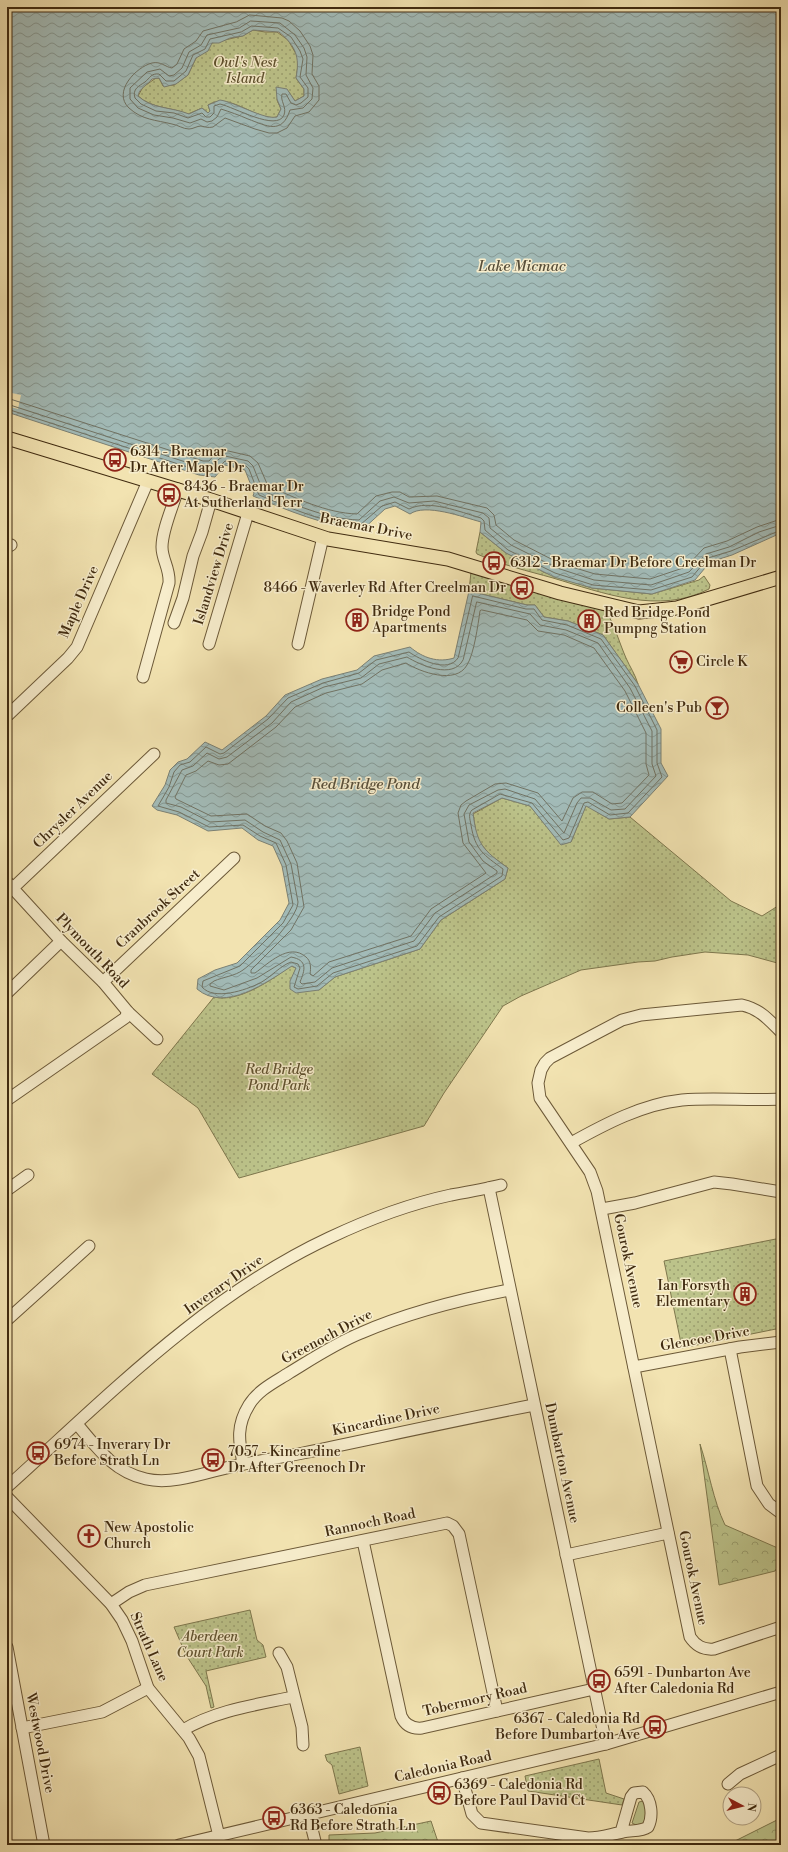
<svg xmlns="http://www.w3.org/2000/svg" width="788" height="1852" font-family="'Libre Bodoni',serif">
  <style>
    .grass { fill: #bcc38a; stroke: #7e774d }
    .forest { fill: url(#forest-crowns); stroke: #7e774d }
    .park { fill: url(#park-dots); stroke: #7e774d }
    .water { fill: url(#water-waves); stroke: #7b8175; fill-rule: evenodd }
    .pier { fill: #f2e3b1 }
    .lines { fill: none; stroke-linecap: round; stroke-linejoin: round }
    .shore { stroke: #717364; stroke-width: 1 }
    .minor-casing { stroke: #6c5938; stroke-width: 13 }
    .major-casing { stroke: #402b10; stroke-width: 15 }
    .minor { stroke: #f7edcc; stroke-width: 11 }
    .major { stroke: #f2e3b1; stroke-width: 13 }
    .labels { text-anchor: middle; dominant-baseline: central; stroke-width: 3; stroke-linejoin: round; paint-order: stroke }
    .park-label { font-size: 14px; font-style: italic; fill: #5f512e; stroke: #f7edcc }
    .poi-label { font-size: 14px; fill: #402b10; stroke: #f7edcc; text-anchor: start }
    .street-label { font-size: 14px; fill: #402b10; stroke: #f7edcc }
    .water-label { font-size: 15px; font-style: italic; fill: #584f3a; stroke: #f7edcc }
  </style>
  <defs>
    <pattern id="forest-crowns" width="20" height="18" patternUnits="userSpaceOnUse"><rect width="20" height="18" fill="#bcc38a"/><path d="M2 6a3 3 0 1 1 6 0M12 15a3 3 0 1 1 6 0" fill="none" stroke="#9a9f6f"/></pattern>
    <pattern id="park-dots" width="8" height="8" patternUnits="userSpaceOnUse"><rect width="8" height="8" fill="#bcc38a"/><path d="M2 2h.1M6 6h.1" fill="none" stroke="#9a9f6f" stroke-width="1.8" stroke-linecap="round"/></pattern>
    <pattern id="water-waves" width="16" height="10" patternUnits="userSpaceOnUse"><rect width="16" height="10" fill="#a2bbb8"/><path d="M0 5q4-4 8 0t8 0" fill="none" stroke="#859894"/></pattern>
  </defs>
  <rect width="100%" height="100%" fill="#f2e3b1"/>
  <filter id="stains"><feTurbulence type="fractalNoise" baseFrequency=".005" numOctaves="4"/><feColorMatrix values="0 0 0 0 .2 0 0 0 0 .09 0 0 0 0 .02 0 0 0 .5 -.17"/></filter>
  <radialGradient id="worn" r=".72"><stop offset=".6" stop-color="#630" stop-opacity="0"/><stop offset="1" stop-color="#630" stop-opacity=".3"/></radialGradient>
  <!-- grass -->
  <path class="grass" d="M 643,1801 L 646,1803 L 646,1822 L 636,1825 L 632,1823 L 639,1802 Z"/>
  <!-- forest -->
  <g class="forest">
    <path d="M 700,1444 C 709,1471 713,1500 725,1525 L 780,1549 L 781,1561 L 775,1571 L 719,1585 Z"/>
    <path d="M 781,1818 L 781,1845 L 727,1845 Z"/>
    <path d="M 431,1821 L 439,1845 L 358,1845 L 329,1842 L 329,1835 L 375,1833 Z"/>
  </g>
  <!-- park -->
  <g class="park">
    <path d="M 253,30 L 265,32 L 277,32 L 288,40 L 299,59 L 296,78 L 304,89 L 304,96 L 295,101 L 288,91 L 276,90 L 278,94 L 277,100 L 281,109 L 277,117 C 257,122 230,91 208,105 L 210,111 L 208,113 L 202,108 L 188,114 C 171,107 152,109 138,96 L 143,87 L 156,78 L 159,78 L 163,86 L 174,85 L 188,75 L 196,58 L 212,43 L 242,36 Z"/>
    <path d="M 480,532 L 506,553 L 534,565 L 543,572 L 592,588 L 652,594 L 699,580 L 704,576 L 710,585 L 709,589 C 659,615 603,593 553,578 C 528,571 502,565 477,554 L 476,552 Z"/>
    <path d="M 471,572 L 606,611 C 615,626 619,642 626,658 C 630,667 635,674 638,684 L 603,635 L 568,621 L 544,617 L 535,605 L 527,605 L 469,591 Z"/>
    <path d="M 502,798 L 530,806 L 561,844 L 571,842 L 586,805 L 609,819 L 630,817 L 731,901 L 762,916 L 781,904 L 781,964 L 748,955 L 705,952 L 672,957 L 655,961 L 638,962 L 581,970 L 521,996 L 503,1006 L 444,1093 L 424,1126 L 239,1178 L 198,1108 L 152,1074 L 214,997 C 239,1003 271,980 291,966 L 296,968 L 294,973 L 319,990 L 335,977 L 420,949 L 441,920 L 505,879 L 508,868 L 490,855 L 477,839 L 473,814 Z"/>
    <path d="M 781,1238 L 781,1328 L 682,1348 L 664,1261 Z"/>
    <path d="M 250,1610 L 257,1640 L 263,1645 L 266,1657 L 206,1671 L 214,1707 L 211,1708 L 206,1686 L 186,1655 L 174,1627 Z"/>
    <path d="M 360,1747 L 368,1786 L 339,1794 L 332,1765 L 327,1761 L 325,1755 Z"/>
    <path d="M 599,1759 L 606,1793 L 624,1799 L 622,1805 L 528,1791 L 525,1776 Z"/>
  </g>
  <!-- water -->
  <g class="water">
    <path d="M 15,7 L 781,7 L 781,533 L 732,555 L 710,562 L 695,580 L 652,594 L 592,588 L 554,577 L 506,553 L 480,532 L 481,522 C 463,517 425,503 410,514 L 395,506 L 385,509 L 362,530 C 323,525 289,511 253,496 L 254,493 L 245,470 L 225,465 L 215,477 L 199,475 L 7,412 L 7,20 ZM 253,30 L 279,32 C 296,46 300,57 296,78 L 304,89 L 304,96 L 295,101 L 287,89 L 276,87 L 277,99 L 281,109 L 277,117 C 264,120 235,102 220,100 L 208,105 L 210,111 L 208,113 L 202,108 L 189,114 C 172,107 152,109 138,96 C 139,88 148,85 152,79 L 159,78 L 164,87 L 176,84 L 188,75 L 196,58 L 208,51 L 212,43 L 219,43 L 230,38 L 243,36 Z"/>
    <path d="M 469,591 L 527,605 L 535,605 L 544,617 L 568,621 L 603,635 L 638,684 L 661,729 L 661,763 L 668,776 L 630,817 L 609,819 L 586,806 L 571,842 L 561,845 L 530,806 L 502,798 L 473,813 C 477,845 483,850 508,868 L 505,879 L 441,920 L 420,949 L 335,977 L 319,990 L 296,993 L 290,989 L 290,981 L 296,968 L 292,966 C 267,982 225,1013 197,989 L 198,979 L 215,970 L 237,963 L 280,920 L 289,903 L 282,866 L 273,846 L 258,840 L 242,828 L 208,831 L 177,815 L 157,810 L 152,806 L 165,785 L 170,770 L 178,762 L 187,759 L 205,742 L 222,750 L 266,716 L 285,695 L 322,679 L 357,670 L 374,656 L 410,647 C 423,658 438,663 454,658 Z"/>
  </g>
  <!-- pier -->
  <path class="pier" d="M 7,392 L 21,395 L 18,409 L 7,406 Z"/>
  <g class="lines">
    <!-- shore -->
    <g class="shore">
      <path d="M 250,15 L 282,18 L 289,21 L 300,31 L 310,46 L 313,55 L 312,74 L 319,86 L 319,100 L 309,112 L 295,116 L 287,128 L 277,133 L 269,133 L 255,129 L 225,118 L 213,127 C 208,128 206,127 201,126 C 197,126 193,129 189,129 C 183,129 178,125 172,124 C 156,120 142,120 129,108 C 112,92 136,67 152,63 C 161,61 165,67 172,68 L 177,64 L 184,49 L 196,41 L 203,31 L 236,22 Z"/>
      <path d="M 251,21 L 280,23 L 295,35 L 304,48 L 307,57 L 306,75 L 313,88 L 312,99 L 303,108 L 290,110 C 282,135 267,126 248,119 C 239,115 230,112 221,109 L 217,117 L 212,121 L 207,122 L 201,119 L 190,123 L 173,118 L 154,115 L 138,108 L 130,99 L 130,88 L 147,72 L 160,69 L 169,76 L 174,75 L 182,68 L 189,52 L 201,45 L 207,35 L 239,28 Z"/>
      <path d="M 252,26 L 278,28 L 291,37 L 300,51 L 303,59 L 300,77 L 308,88 L 308,97 L 301,103 L 296,105 L 291,103 L 286,94 L 282,94 C 280,101 287,107 284,115 C 277,132 234,107 220,104 L 214,106 L 214,113 L 210,117 L 206,117 L 202,113 L 188,118 L 174,113 L 156,111 L 141,104 L 135,98 C 132,89 139,86 145,82 C 150,78 151,73 159,74 L 166,81 L 174,81 L 186,71 L 193,55 L 205,49 L 210,39 L 241,32 Z"/>
      <path d="M 7,398 L 203,461 L 209,461 L 216,453 L 224,450 L 250,456 L 258,463 L 268,486 C 296,498 326,513 357,514 L 376,496 L 392,492 L 400,492 L 409,497 L 437,496 L 487,508 L 494,515 L 496,525 L 514,540 L 559,563 L 595,574 L 650,579 L 686,567 L 704,548 L 727,541 L 757,527 L 781,519"/>
      <path d="M 7,404 L 201,467 L 211,467 L 219,459 L 225,456 L 248,461 L 253,466 L 263,491 C 293,504 326,519 359,520 L 380,501 L 394,497 L 409,503 L 434,501 L 483,513 L 489,518 L 490,528 L 511,545 L 557,568 L 594,580 L 651,585 L 689,572 L 706,554 L 729,547 L 759,532 L 781,525"/>
      <path d="M 7,409 L 200,471 L 213,473 L 225,461 L 246,466 L 249,469 L 259,495 C 291,508 325,524 360,525 L 382,506 L 395,502 L 409,509 C 429,499 460,512 481,518 L 484,521 L 485,530 L 508,550 L 555,573 L 593,585 L 651,590 L 692,577 L 708,558 L 731,551 L 781,530"/>
      <path d="M 473,596 L 526,609 L 534,609 L 542,620 L 567,625 L 601,639 L 635,686 L 657,730 L 657,763 L 662,777 L 628,813 L 610,815 L 588,802 L 584,803 L 569,838 L 563,840 L 532,803 L 500,794 L 472,810 C 468,814 470,819 471,825 C 475,850 484,855 503,869 L 502,876 L 439,917 L 417,946 L 333,973 L 317,986 L 298,989 L 294,987 L 300,968 L 298,964 L 291,962 C 280,966 271,977 260,983 C 246,990 214,1001 202,987 L 203,981 L 240,966 L 283,923 L 293,905 L 286,865 L 276,843 L 260,836 L 243,825 L 209,827 L 179,812 L 158,806 L 169,787 L 174,772 L 180,765 L 190,762 L 206,747 L 220,754 L 224,753 L 268,719 L 288,698 L 323,683 L 359,673 L 376,660 L 409,652 C 419,659 448,674 458,658 Z"/>
      <path d="M 477,602 L 530,614 L 540,625 L 566,630 L 598,643 L 630,688 L 652,731 L 652,764 L 656,776 L 625,809 L 611,810 L 590,798 L 581,798 L 577,803 L 564,833 L 535,799 L 505,789 L 498,790 L 469,805 L 464,814 L 469,842 L 483,861 L 497,871 L 497,873 L 435,913 L 414,941 L 332,968 L 315,982 L 302,984 L 300,982 C 305,970 308,960 291,957 L 257,978 L 224,990 L 210,986 L 210,984 L 214,981 C 223,977 235,976 243,970 C 257,960 298,918 298,902 L 291,864 L 280,840 L 263,832 L 245,820 L 210,822 L 181,807 L 166,803 L 166,800 L 182,770 L 193,766 L 207,753 L 219,759 L 227,757 L 272,723 L 291,702 L 324,687 L 361,678 L 379,664 L 407,657 C 420,665 453,680 463,660 Z"/>
      <path d="M 482,610 L 527,620 L 538,631 L 564,635 L 594,648 L 625,691 L 646,733 L 646,764 L 649,775 L 622,803 L 612,804 L 593,792 L 582,792 L 573,798 L 562,821 L 538,793 L 506,783 L 495,784 L 466,801 L 461,805 L 458,813 L 463,843 L 486,873 L 431,909 L 411,936 L 329,962 L 313,976 L 310,974 C 311,968 311,961 306,957 C 289,942 268,964 255,973 L 251,973 L 251,970 L 291,930 L 304,907 L 297,863 L 287,841 L 281,833 L 265,826 L 247,814 L 211,816 L 176,799 L 175,797 L 186,775 L 196,771 L 208,761 L 219,765 L 228,764 L 276,727 L 295,707 L 326,693 L 362,684 L 382,670 L 406,663 C 420,672 456,685 467,665 C 474,654 478,625 480,611 Z"/>
    </g>
    <!-- minor casing -->
    <g class="minor-casing">
      <g id="minor">
        <path d="M 7,547 L 11,545"/>
        <path d="M 174,623 L 183,598 L 193,556 L 202,532 L 211,500"/>
        <path d="M 209,644 L 248,513"/>
        <path d="M 298,644 L 323,537"/>
        <path d="M 143,677 L 169,583 C 170,568 162,560 162,547 C 162,530 173,506 178,489"/>
        <path d="M 7,716 L 68,658 L 77,647 L 148,481"/>
        <path d="M 7,882 L 61,941 L 103,982 L 128,1012 L 157,1039"/>
        <path d="M 13,888 L 154,754"/>
        <path d="M 103,982 L 234,858"/>
        <path d="M 7,993 L 61,941"/>
        <path d="M 781,1032 C 769,1020 760,1009 742,1005 L 641,1015 L 622,1020 L 584,1040 L 550,1058 L 545,1063 L 541,1070 L 538,1083 L 540,1098 L 590,1172 L 597,1191 L 690,1637 C 696,1646 703,1650 714,1649 L 781,1627"/>
        <path d="M 7,1100 L 125,1018 L 128,1012"/>
        <path d="M 571,1143 C 605,1124 643,1104 682,1100 C 715,1097 748,1101 781,1099"/>
        <path d="M 489,1188 L 606,1744"/>
        <path d="M 7,1190 L 28,1175"/>
        <path d="M 602,1209 L 635,1203 L 714,1182 L 732,1184 L 781,1192"/>
        <path d="M 7,1320 L 89,1246"/>
        <path d="M 730,1349 L 757,1486 L 769,1504 L 781,1513"/>
        <path d="M 634,1367 L 740,1347 L 781,1342"/>
        <path d="M 77,1424 C 97,1448 114,1472 146,1479 C 176,1486 214,1469 244,1464 C 263,1460 283,1457 303,1453 C 380,1437 457,1420 534,1405"/>
        <path d="M 243,1464 C 239,1441 236,1426 249,1405 C 258,1390 275,1382 289,1373 C 312,1359 336,1343 361,1333 C 409,1312 458,1300 509,1290"/>
        <path d="M 7,1487 C 107,1397 205,1296 329,1238 C 367,1220 409,1204 451,1195 C 468,1192 485,1189 501,1185"/>
        <path d="M 7,1497 L 111,1604 L 122,1620 L 132,1641 L 148,1688 L 189,1738 L 199,1756 L 219,1836"/>
        <path d="M 363,1541 L 401,1716 C 405,1725 412,1729 422,1728 L 594,1689"/>
        <path d="M 566,1555 L 668,1533"/>
        <path d="M 111,1604 L 129,1592 L 145,1585 L 447,1523 L 453,1526 L 459,1534 L 497,1711"/>
        <path d="M 7,1647 L 44,1845"/>
        <path d="M 279,1653 L 287,1667 L 302,1727 L 303,1745"/>
        <path d="M 22,1728 L 102,1712 L 148,1688"/>
        <path d="M 183,1730 C 217,1710 255,1705 293,1697"/>
        <path d="M 462,1778 L 472,1814 L 481,1823 L 588,1838 C 601,1838 611,1834 623,1832 C 631,1830 641,1832 648,1827 C 653,1817 652,1800 643,1792 L 634,1793 L 631,1797 L 621,1832"/>
        <path d="M 728,1784 L 740,1774 L 781,1755"/>
        <path d="M 308,1813 L 316,1845"/>
        <path d="M 179,1845 L 606,1744 L 781,1692"/>
      </g>
    </g>
    <!-- major casing -->
    <g class="major-casing">
      <path id="major" d="M 7,438 L 211,500 L 328,539 L 448,559 L 560,593 L 639,612 L 677,608 L 781,577"/>
    </g>
    <!-- minor -->
    <use href="#minor" class="minor"/>
    <!-- major -->
    <use href="#major" class="major"/>
  </g>
  <!-- icons -->
  <defs>
    <g id="bus-ring" transform="scale(1.15)"><circle r="9.5" fill="#f7edcc" stroke="#8f2418" stroke-width="1.5"/><path d="M-5-6H5V4H4V6H2V4H-2V6H-4V4H-5ZM-3.5-4V0h7V-4ZM-3.5 1.2v1.5H-2V1.2ZM2 1.2v1.5H3.5V1.2Z" fill="#8f2418"/></g>
    <g id="building-ring" transform="scale(1.15)"><circle r="9.5" fill="#f7edcc" stroke="#8f2418" stroke-width="1.5"/><path d="M-4-6H4V6H1V3H-1V6H-4ZM-2.5-4.3h1.7v1.8h-1.7ZM.8-4.3h1.7v1.8H.8ZM-2.5-1h1.7V.8h-1.7ZM.8-1h1.7V.8H.8Z" fill="#8f2418"/></g>
    <g id="supermarket-ring" transform="scale(1.15)"><circle r="9.5" fill="#f7edcc" stroke="#8f2418" stroke-width="1.5"/><path d="M-6-5.5h2.5l.6 2H6L4.5 2H-2.5L-4.4-4H-6ZM-1.5 3.2a1.3 1.3 0 1 0 .1 0ZM3 3.2a1.3 1.3 0 1 0 .1 0Z" fill="#8f2418"/></g>
    <g id="bar-ring" transform="scale(1.15)"><circle r="9.5" fill="#f7edcc" stroke="#8f2418" stroke-width="1.5"/><path d="M-6-5H6L.8 .8V4.5H3.5V6h-7V4.5H-.8V.8Z" fill="#8f2418"/></g>
    <g id="church-ring" transform="scale(1.15)"><circle r="9.5" fill="#f7edcc" stroke="#8f2418" stroke-width="1.5"/><path d="M-1.2-6h2.4v3.5h3.3v2.4h-3.3V6h-2.4V-.1h-3.3v-2.4h3.3Z" fill="#8f2418"/></g>
  </defs>
  <g fill-rule="evenodd">
    <use href="#bus-ring" x="115" y="460"/>
    <use href="#bus-ring" x="169" y="495"/>
    <use href="#bus-ring" x="494" y="563"/>
    <use href="#bus-ring" x="522" y="588"/>
    <use href="#building-ring" x="357" y="620"/>
    <use href="#building-ring" x="589" y="621"/>
    <use href="#supermarket-ring" x="681" y="662"/>
    <use href="#bar-ring" x="717" y="708"/>
    <use href="#building-ring" x="745" y="1294"/>
    <use href="#bus-ring" x="38" y="1453"/>
    <use href="#bus-ring" x="213" y="1460"/>
    <use href="#church-ring" x="89" y="1536"/>
    <use href="#bus-ring" x="599" y="1681"/>
    <use href="#bus-ring" x="655" y="1727"/>
    <use href="#bus-ring" x="439" y="1793"/>
    <use href="#bus-ring" x="274" y="1818"/>
  </g>
  <g class="labels">
    <!-- park labels -->
    <g class="park-label">
      <text x="245" y="63">Owl's Nest<tspan x="245" dy="16">Island</tspan></text>
      <text x="279" y="1070">Red Bridge<tspan x="279" dy="16">Pond Park</tspan></text>
      <text x="210" y="1637">Aberdeen<tspan x="210" dy="16">Court Park</tspan></text>
    </g>
    <!-- poi labels -->
    <g class="poi-label">
      <text x="130" y="452">6314 - Braemar<tspan x="130" dy="16">Dr After Maple Dr</tspan></text>
      <text x="184" y="487">8436 - Braemar Dr<tspan x="184" dy="16">At Sutherland Terr</tspan></text>
      <text x="510" y="563">6312 - Braemar Dr Before Creelman Dr</text>
      <text x="506" y="588" text-anchor="end">8466 - Waverley Rd After Creelman Dr</text>
      <text x="372" y="612">Bridge Pond<tspan x="372" dy="16">Apartments</tspan></text>
      <text x="604" y="613">Red Bridge Pond<tspan x="604" dy="16">Pumpng Station</tspan></text>
      <text x="696" y="662">Circle K</text>
      <text x="702" y="708" text-anchor="end">Colleen's Pub</text>
      <text x="730" y="1286" text-anchor="end">Ian Forsyth<tspan x="730" dy="16">Elementary</tspan></text>
      <text x="54" y="1445">6974 - Inverary Dr<tspan x="54" dy="16">Before Strath Ln</tspan></text>
      <text x="228" y="1452">7057 - Kincardine<tspan x="228" dy="16">Dr After Greenoch Dr</tspan></text>
      <text x="104" y="1528">New Apostolic<tspan x="104" dy="16">Church</tspan></text>
      <text x="614" y="1673">6591 - Dunbarton Ave<tspan x="614" dy="16">After Caledonia Rd</tspan></text>
      <text x="640" y="1719" text-anchor="end">6367 - Caledonia Rd<tspan x="640" dy="16">Before Dumbarton Ave</tspan></text>
      <text x="454" y="1785">6369 - Caledonia Rd<tspan x="454" dy="16">Before Paul David Ct</tspan></text>
      <text x="290" y="1810">6363 - Caledonia<tspan x="290" dy="16">Rd Before Strath Ln</tspan></text>
    </g>
    <!-- street labels -->
    <g class="street-label">
      <text transform="translate(366 527) rotate(11)">Braemar Drive</text>
      <text transform="translate(214 574) rotate(-73)">Islandview Drive</text>
      <text transform="translate(79 602) rotate(-66)">Maple Drive</text>
      <text transform="translate(73 810) rotate(-44)">Chrysler Avenue</text>
      <text transform="translate(158 909) rotate(-43)">Cranbrook Street</text>
      <text transform="translate(92 951) rotate(46)">Plymouth Road</text>
      <text transform="translate(628 1261) rotate(78)">Gourok Avenue</text>
      <text transform="translate(224 1285) rotate(-35)">Inverary Drive</text>
      <text transform="translate(327 1337) rotate(-28)">Greenoch Drive</text>
      <text transform="translate(705 1339) rotate(-10)">Glencoe Drive</text>
      <text transform="translate(386 1420) rotate(-12)">Kincardine Drive</text>
      <text transform="translate(562 1463) rotate(78)">Dumbarton Avenue</text>
      <text transform="translate(370 1523) rotate(-12)">Rannoch Road</text>
      <text transform="translate(693 1578) rotate(78)">Gourok Avenue</text>
      <text transform="translate(149 1647) rotate(66)">Strath Lane</text>
      <text transform="translate(475 1700) rotate(-13)">Tobermory Road</text>
      <text transform="translate(40 1743) rotate(79)">Westwood Drive</text>
      <text transform="translate(443 1767) rotate(-13)">Caledonia Road</text>
    </g>
    <!-- water labels -->
    <g class="water-label">
      <text x="522" y="266">Lake Micmac</text>
      <text x="365" y="784">Red Bridge Pond</text>
    </g>
  </g>
  <!-- margin -->
  <rect width="788" height="1852" fill="none" stroke="#f2e3b1" stroke-width="24"/>
  <rect x="8" y="8" width="772" height="1836" fill="none" stroke="#402b10" stroke-width="2"/>
  <rect x="12" y="12" width="764" height="1828" fill="none" stroke="#402b10"/>
  <!-- north arrow -->
  <g transform="translate(742 1806) rotate(97)"><circle r="19" fill="#f7edcc" stroke="#ae9f81"/>
  <path d="M0-3L7 15L0 10L-7 15Z" fill="#8f2418"/>
  <text y="-6" font-size="11" font-weight="bold" text-anchor="middle" fill="#402b10">N</text>
  </g>
  <rect width="100%" height="100%" filter="url(#stains)"/>
  <rect width="100%" height="100%" fill="url(#worn)"/>
</svg>
